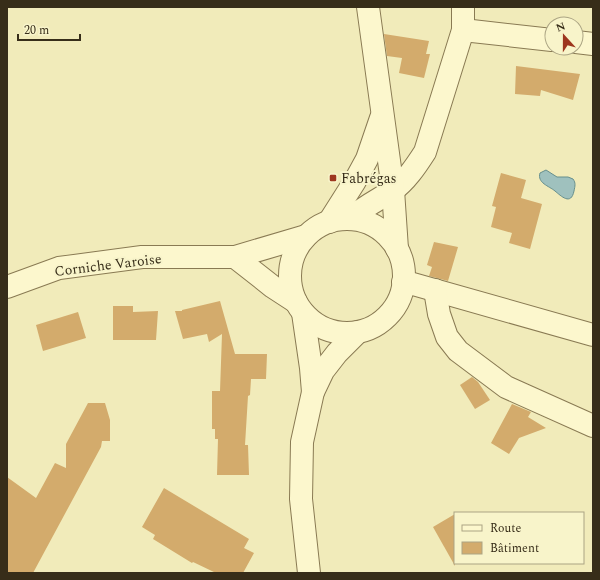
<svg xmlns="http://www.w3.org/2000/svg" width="600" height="580" font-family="Spectral,serif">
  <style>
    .water { fill: #9fc1be; stroke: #668f8d }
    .building { fill: #d3ab6c }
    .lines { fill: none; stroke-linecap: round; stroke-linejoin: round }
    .minor-casing { stroke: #897a53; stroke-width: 24 }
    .tertiary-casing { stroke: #897a53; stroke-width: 24 }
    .minor { stroke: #fcf7cd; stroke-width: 22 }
    .tertiary { stroke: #fcf7cd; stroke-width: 22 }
    .poi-dot { fill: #9d361e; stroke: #f8f4ca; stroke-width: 1.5 }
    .labels { text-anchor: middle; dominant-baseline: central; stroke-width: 4; stroke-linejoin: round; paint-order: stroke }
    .poi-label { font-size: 14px; fill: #372d19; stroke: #f8f4ca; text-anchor: start }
    .street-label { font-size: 14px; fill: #372d19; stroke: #f8f4ca }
  </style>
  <rect width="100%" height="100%" fill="#f1ebba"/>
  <!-- water -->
  <path class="water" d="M 546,170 L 557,177 L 568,177 L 573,179 C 576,183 575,186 574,191 C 571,206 561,196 555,191 C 549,186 537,183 540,173 Z"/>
  <!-- building -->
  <g class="building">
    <path d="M 384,34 L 429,41 L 426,54 L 430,54 L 424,78 L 399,73 L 402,58 L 387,56 Z"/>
    <path d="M 516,66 L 580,74 L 573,100 L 541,90 L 540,96 L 515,94 Z"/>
    <path d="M 501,173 L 526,180 L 521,198 L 542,204 L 530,249 L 509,243 L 512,233 L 491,227 L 496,207 L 492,206 Z"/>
    <path d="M 434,242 L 458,247 L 448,281 L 429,276 L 432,267 L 427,265 Z"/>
    <path d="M 220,301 L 235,354 L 267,354 L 266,379 L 251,379 L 250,395 L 248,396 L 245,445 L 248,445 L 249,475 L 217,475 L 218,439 L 215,439 L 215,429 L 212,429 L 212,391 L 220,391 L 222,334 L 209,342 L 207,334 L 183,339 L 175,311 L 182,311 L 182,310 Z"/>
    <path d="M 113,306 L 133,306 L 133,312 L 158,311 L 156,340 L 113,340 Z"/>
    <path d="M 78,312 L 86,338 L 43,351 L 36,325 Z"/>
    <path d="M 472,377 L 478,382 L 490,400 L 475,409 L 460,385 Z"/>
    <path d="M 88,403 L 105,403 L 110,420 L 110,441 L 102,441 L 101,447 L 33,573 L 7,573 L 7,477 L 36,498 L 55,463 L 66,468 L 66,444 Z"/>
    <path d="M 512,404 L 531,412 L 528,417 L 546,428 L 519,438 L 509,454 L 491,443 Z"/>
    <path d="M 164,488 L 249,539 L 244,548 L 254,553 L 243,573 L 216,573 L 193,562 L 192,563 L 153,539 L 155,535 L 142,527 Z"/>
    <path d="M 455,514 L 455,566 L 433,527 Z"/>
  </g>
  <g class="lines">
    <!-- minor casing -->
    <g class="minor-casing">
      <g id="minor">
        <path d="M 463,30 L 552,40"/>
        <path d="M 576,42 L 593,44"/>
        <path d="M 350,219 C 363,207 378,200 392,191 C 406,181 416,166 425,152 L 463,30 L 463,7"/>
        <path d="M 403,282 L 413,284 L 593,335"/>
        <path d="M 435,290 L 439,314 L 447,337 L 458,351 L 506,387 L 593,426"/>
        <path d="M 303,313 L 311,368 L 313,392"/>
        <path d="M 309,573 L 301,499 L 302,442 L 313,392 L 323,371 L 337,353 L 358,332"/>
      </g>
    </g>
    <!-- tertiary casing -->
    <g class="tertiary-casing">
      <g id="tertiary">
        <path d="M 368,7 L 393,190 L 397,249"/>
        <circle cx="347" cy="276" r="57"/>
        <path d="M 329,222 L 355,181 L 367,159 L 381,118"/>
        <path d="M 235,257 L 273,287 L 296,302"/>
        <path d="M 7,287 L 59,268 L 142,257 L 235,257 L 306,236"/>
      </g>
    </g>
    <!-- minor -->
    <use href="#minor" class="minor"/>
    <!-- tertiary -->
    <use href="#tertiary" class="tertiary"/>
  </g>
  <!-- markers -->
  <rect class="poi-dot" x="329" y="174" width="8" height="8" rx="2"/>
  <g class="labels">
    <!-- poi labels -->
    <g class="poi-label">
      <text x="341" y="178">Fabrégas</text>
    </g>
    <!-- street labels -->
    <g class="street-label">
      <text transform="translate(108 265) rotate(-7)">Corniche Varoise</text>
    </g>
  </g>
  <!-- border -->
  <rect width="600" height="580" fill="none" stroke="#372d19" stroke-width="16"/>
  <!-- legend -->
  <rect x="454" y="512" width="130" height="52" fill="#f8f4ca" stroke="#aba483"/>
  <rect x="462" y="525" width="20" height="6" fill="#fcf7cd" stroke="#aba483"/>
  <text x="490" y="532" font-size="12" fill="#372d19">Route</text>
  <rect x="462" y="542" width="20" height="12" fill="#d3ab6c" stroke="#aba483"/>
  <text x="490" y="552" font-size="12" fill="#372d19">Bâtiment</text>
  <!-- north arrow -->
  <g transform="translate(564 36) rotate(339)"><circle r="19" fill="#f8f4ca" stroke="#aba483"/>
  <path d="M0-3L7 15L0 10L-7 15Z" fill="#9d361e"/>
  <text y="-6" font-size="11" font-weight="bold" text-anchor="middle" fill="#372d19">N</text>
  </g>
  <!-- scale -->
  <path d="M18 34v6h62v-6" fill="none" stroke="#372d19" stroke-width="2"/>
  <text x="24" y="34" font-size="12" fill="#372d19" stroke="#f8f4ca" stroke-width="3" paint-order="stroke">20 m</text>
</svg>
